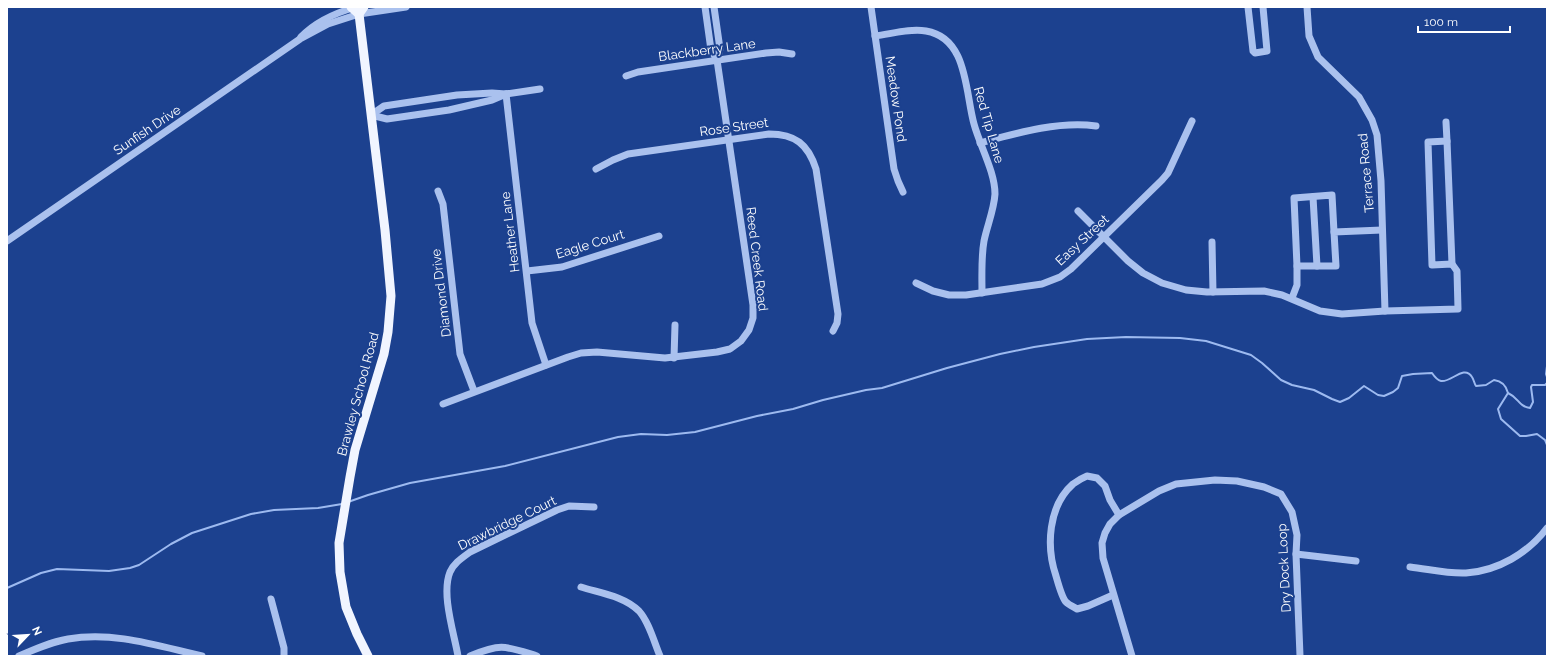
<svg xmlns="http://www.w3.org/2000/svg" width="1554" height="663" font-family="Raleway,sans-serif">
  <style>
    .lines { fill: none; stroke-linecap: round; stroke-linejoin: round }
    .stream { stroke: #9dbaf0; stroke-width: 2 }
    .minor { stroke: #aac1ee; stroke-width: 7 }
    .major { stroke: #f1f5ff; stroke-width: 9 }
    .labels { text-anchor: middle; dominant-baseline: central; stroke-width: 4; stroke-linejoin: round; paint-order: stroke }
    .street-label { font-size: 13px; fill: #fff; stroke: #1c418f }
  </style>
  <rect width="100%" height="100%" fill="#1c418f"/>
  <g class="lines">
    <!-- stream -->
    <g class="stream">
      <path d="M 1547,366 L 1546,374 L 1547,377"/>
      <path d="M 1508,393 L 1498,409 L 1501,419 L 1520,436 L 1526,436 L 1537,434 L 1545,440 L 1547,445"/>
      <path d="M 1547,446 L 1547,454"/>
      <path d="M 348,502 L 368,495 L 410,483 L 505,466 L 618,437 L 641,434 L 667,435 L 695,432 L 757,416 L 793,409 L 823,400 L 866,390 L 882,388 L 947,368 L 1000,354 L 1034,347 L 1087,339 L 1126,337 L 1180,338 L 1206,341 L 1251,355 L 1262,363 L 1281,380 L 1292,385 L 1314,390 L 1332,399 L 1340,402 L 1349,398 L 1364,386 L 1378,395 L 1384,396 L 1393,392 L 1398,388 L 1402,376 L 1413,374 L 1432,373 C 1434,376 1437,380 1441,381 C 1451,383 1464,364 1472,377 C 1474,380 1474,383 1476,386 L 1486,385 L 1494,380 C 1502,381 1506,385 1508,393 C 1519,398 1518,406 1530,408 L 1533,402 L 1531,387 L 1532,385 L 1545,385 L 1547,383"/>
      <path d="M 7,588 L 41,573 L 57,569 L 109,571 L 130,568 L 139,565 L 171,544 L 192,533 L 251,514 L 274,510 L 318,508 L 342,504"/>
    </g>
    <!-- minor -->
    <g class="minor">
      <path d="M 714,7 L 720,49 L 717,60"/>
      <path d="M 871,7 L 894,169 L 898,181 L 903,192"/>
      <path d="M 1248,7 L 1253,51 L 1255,53 L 1267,51 L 1263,7"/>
      <path d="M 1307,7 L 1309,36 L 1318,57 L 1359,97 L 1372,120 L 1377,135 L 1381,181 L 1385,311"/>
      <path d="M 875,36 C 891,34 910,28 926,31 C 968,38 965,92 974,124 C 980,146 995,172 995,194 C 994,210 987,226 984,241 C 981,258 982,276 982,293"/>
      <path d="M 301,37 C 316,21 335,13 356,7"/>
      <path d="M 626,76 L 638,72 L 766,53 L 779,52 L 792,54"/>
      <path d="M 506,94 L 532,323 L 546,365"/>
      <path d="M 371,115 L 384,106 L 457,95 L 492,93 L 506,94 L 540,89"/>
      <path d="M 371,115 L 387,119 L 449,110 L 492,100 L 506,94"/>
      <path d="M 1447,141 L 1452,264"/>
      <path d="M 980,143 C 1017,133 1058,121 1096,126"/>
      <path d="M 596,169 L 613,160 L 628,154 L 769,134 C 795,134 808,144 816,169 L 838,314 L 837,323 L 833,331"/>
      <path d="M 438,191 L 443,204 L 460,354 L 474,391"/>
      <path d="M 1313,197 L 1317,266"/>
      <path d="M 1078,211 L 1128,261 L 1143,273 L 1162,283 L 1186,290 L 1207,292 L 1264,291 L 1282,295 L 1320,311 L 1342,314 L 1385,311 L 1458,309 L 1457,271 L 1452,264 L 1432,265 L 1428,142 L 1447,141 L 1446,122"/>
      <path d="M 7,241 L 300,39 L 328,24 L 359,14 L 406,7"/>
      <path d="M 1212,242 L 1213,292"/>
      <path d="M 1297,266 L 1294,198 L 1332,195 L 1334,232"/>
      <path d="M 527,271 L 562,267 L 659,236"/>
      <path d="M 916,283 L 933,291 L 949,295 L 966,295 L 1042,284 L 1060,277 L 1071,269 L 1162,180 L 1168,173 L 1192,121"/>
      <path d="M 1292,298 L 1297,285 L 1297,266 L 1336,266 L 1334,232 L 1382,230"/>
      <path d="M 674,358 L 675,325"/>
      <path d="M 443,404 L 568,357 L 581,353 L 597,352 L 665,358 L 717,352 L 730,349 L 741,341 L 749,330 L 753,318 L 753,305 L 717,60 L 711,50 L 705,7"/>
      <path d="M 1296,554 L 1356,561"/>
      <path d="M 1410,567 C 1428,569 1448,574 1466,573 C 1498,571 1528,553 1547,528"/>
      <path d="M 581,587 C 600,593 624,596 639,611 C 649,622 654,642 660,656"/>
      <path d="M 1113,595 L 1088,606 L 1077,609 C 1074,607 1069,605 1066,602 C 1062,598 1058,583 1056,576 C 1046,547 1048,506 1073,484 C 1077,481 1082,478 1087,476 L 1097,478 L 1105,486 L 1110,500 L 1119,515"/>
      <path d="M 271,599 L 284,648 L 284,656"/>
      <path d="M 19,656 C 35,649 51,642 68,639 C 114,631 158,646 202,656"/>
      <path d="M 458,656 C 454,633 441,594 450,572 C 454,563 462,558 470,552 L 557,510 L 569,506 L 594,507"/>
      <path d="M 470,656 C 502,643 505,646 537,656"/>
      <path d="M 1132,656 L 1103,558 L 1102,543 L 1105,533 L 1110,524 L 1119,515 L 1159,491 L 1176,484 L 1215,480 L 1237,481 L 1264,487 L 1281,494 L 1292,512 L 1297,535 L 1296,554 L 1300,656"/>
    </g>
    <!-- major -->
    <g class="major">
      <path d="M 351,7 L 359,14"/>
      <path d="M 364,7 L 359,14 L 385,230 L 391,296 L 388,332 L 384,354 L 355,450 L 350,477 L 339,543 L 340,572 L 346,607 L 357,634 L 368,656"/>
    </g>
  </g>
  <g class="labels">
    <!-- street labels -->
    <g class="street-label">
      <text transform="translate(707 50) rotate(-8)">Blackberry Lane</text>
      <text transform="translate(896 99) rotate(82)">Meadow Pond</text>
      <text transform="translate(989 125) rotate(74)">Red Tip Lane</text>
      <text transform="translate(734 127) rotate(-8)">Rose Street</text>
      <text transform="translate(147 130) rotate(-34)">Sunfish Drive</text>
      <text transform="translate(1366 173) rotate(-95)">Terrace Road</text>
      <text transform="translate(510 232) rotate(-97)">Heather Lane</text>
      <text transform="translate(1082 240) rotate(-43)">Easy Street</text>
      <text transform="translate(590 244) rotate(-17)">Eagle Court</text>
      <text transform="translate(757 259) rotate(83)">Reed Creek Road</text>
      <text transform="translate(441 293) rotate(-97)">Diamond Drive</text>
      <text transform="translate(358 394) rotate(-75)">Brawley School Road</text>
      <text transform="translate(507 523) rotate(-26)">Drawbridge Court</text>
      <text transform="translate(1284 568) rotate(-93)">Dry Dock Loop</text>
    </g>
  </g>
  <!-- border -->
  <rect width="1554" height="663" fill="none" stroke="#ffffff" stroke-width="16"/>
  <!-- north arrow -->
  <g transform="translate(28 635) rotate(65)" stroke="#1c418f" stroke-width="3" paint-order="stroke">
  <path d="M0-3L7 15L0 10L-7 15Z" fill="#ffffff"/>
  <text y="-6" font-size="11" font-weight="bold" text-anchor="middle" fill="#ffffff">N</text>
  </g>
  <!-- scale -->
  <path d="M1418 26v6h92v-6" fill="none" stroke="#ffffff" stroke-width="2"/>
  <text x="1424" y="26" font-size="12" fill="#ffffff" stroke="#1c418f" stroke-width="3" paint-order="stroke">100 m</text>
</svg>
